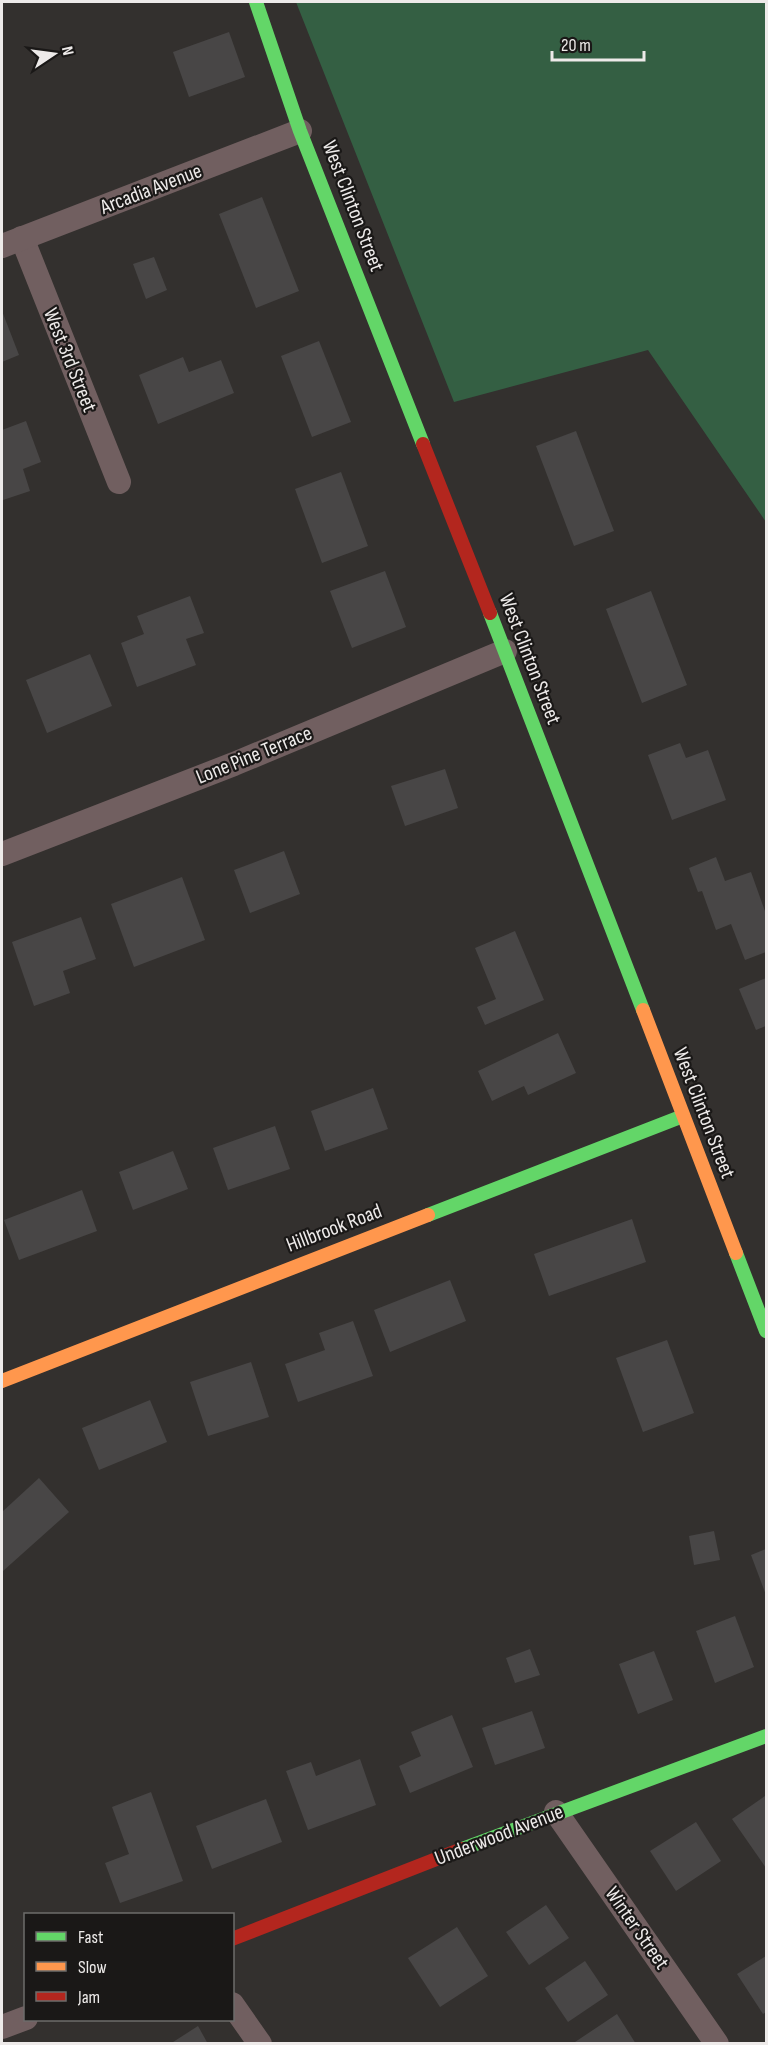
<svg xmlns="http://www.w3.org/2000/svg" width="768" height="2045" font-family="'Sofia Sans Condensed',sans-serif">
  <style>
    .green { fill: #345f43 }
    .building { fill: #484646 }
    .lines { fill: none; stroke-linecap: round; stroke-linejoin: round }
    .street { stroke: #715f60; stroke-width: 24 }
    .fast { stroke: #63d668; stroke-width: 14 }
    .slow { stroke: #ff974d; stroke-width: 14 }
    .jam { stroke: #b3261e; stroke-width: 14 }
    .labels { text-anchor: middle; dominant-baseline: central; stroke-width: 4.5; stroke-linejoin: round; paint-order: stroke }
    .street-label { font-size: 21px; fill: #edeae9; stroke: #1a1817 }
  </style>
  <rect width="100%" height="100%" fill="#33302e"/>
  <!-- green -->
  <path class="green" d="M 296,2 L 766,2 L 766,522 L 648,350 L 454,402 Z"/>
  <!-- building -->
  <g class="building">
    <path d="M 229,32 L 245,77 L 189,97 L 173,52 Z"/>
    <path d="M 262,197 L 299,291 L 256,308 L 219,214 Z"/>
    <path d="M 154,257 L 167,290 L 146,299 L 133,264 Z"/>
    <path d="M 2,311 L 19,355 L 2,362 Z"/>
    <path d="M 319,341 L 351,422 L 312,437 L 281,356 Z"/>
    <path d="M 183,357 L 189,372 L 221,360 L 234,393 L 158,424 L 139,375 Z"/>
    <path d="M 26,421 L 41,462 L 23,469 L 30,491 L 3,500 L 2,430 Z"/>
    <path d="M 576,431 L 614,531 L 574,546 L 536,446 Z"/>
    <path d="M 341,472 L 368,546 L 322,563 L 295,489 Z"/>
    <path d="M 385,571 L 406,627 L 352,648 L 330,591 Z"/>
    <path d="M 651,591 L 687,685 L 642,703 L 606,609 Z"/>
    <path d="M 190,596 L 204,633 L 186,639 L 196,665 L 137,687 L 121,643 L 144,634 L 137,616 Z"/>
    <path d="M 90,654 L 112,706 L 47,733 L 26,680 Z"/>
    <path d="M 680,743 L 686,758 L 708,750 L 726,800 L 672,820 L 648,755 Z"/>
    <path d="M 445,769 L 458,808 L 405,826 L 391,786 Z"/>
    <path d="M 284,851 L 300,894 L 250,913 L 234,870 Z"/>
    <path d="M 716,857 L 725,881 L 751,872 L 766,914 L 766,952 L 745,960 L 731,924 L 716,930 L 702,891 L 698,892 L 689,868 Z"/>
    <path d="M 182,877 L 205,940 L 134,967 L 111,904 Z"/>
    <path d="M 81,917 L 96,959 L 63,971 L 70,993 L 34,1006 L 12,942 Z"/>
    <path d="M 515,931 L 544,1000 L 485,1025 L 477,1007 L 496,999 L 475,948 Z"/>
    <path d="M 766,978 L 766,1026 L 756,1030 L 739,989 Z"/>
    <path d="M 558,1033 L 576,1073 L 528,1095 L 524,1086 L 492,1101 L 478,1071 Z"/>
    <path d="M 373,1088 L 388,1129 L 325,1151 L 311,1111 Z"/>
    <path d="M 275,1126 L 290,1169 L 228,1190 L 213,1148 Z"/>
    <path d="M 173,1151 L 188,1189 L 133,1210 L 119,1172 Z"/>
    <path d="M 82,1190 L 97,1231 L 19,1260 L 4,1220 Z"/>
    <path d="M 632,1219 L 646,1262 L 549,1296 L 534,1254 Z"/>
    <path d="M 450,1280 L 466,1321 L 390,1352 L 374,1310 Z"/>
    <path d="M 353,1321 L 373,1376 L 298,1402 L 285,1364 L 325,1350 L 319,1333 Z"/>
    <path d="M 667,1340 L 694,1413 L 643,1432 L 616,1358 Z"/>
    <path d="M 251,1362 L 269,1417 L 208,1436 L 190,1382 Z"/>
    <path d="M 150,1400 L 167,1442 L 99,1470 L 82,1428 Z"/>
    <path d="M 39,1478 L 69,1512 L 3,1571 L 2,1512 Z"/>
    <path d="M 714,1531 L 720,1560 L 694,1565 L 689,1536 Z"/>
    <path d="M 766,1549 L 766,1595 L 751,1555 Z"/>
    <path d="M 735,1616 L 754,1667 L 715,1683 L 696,1631 Z"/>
    <path d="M 530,1649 L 540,1675 L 515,1683 L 506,1658 Z"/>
    <path d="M 654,1651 L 673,1700 L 638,1714 L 619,1664 Z"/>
    <path d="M 532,1711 L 545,1748 L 495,1765 L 482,1728 Z"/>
    <path d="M 452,1715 L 473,1767 L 410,1793 L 399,1766 L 421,1756 L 411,1732 Z"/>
    <path d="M 360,1759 L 376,1805 L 308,1830 L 286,1771 L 311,1762 L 316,1776 Z"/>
    <path d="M 151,1792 L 183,1881 L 120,1903 L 105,1863 L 129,1854 L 112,1807 Z"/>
    <path d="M 765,1796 L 766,1798 L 766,1868 L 732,1819 Z"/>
    <path d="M 266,1799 L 282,1842 L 212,1869 L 196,1826 Z"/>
    <path d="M 696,1822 L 721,1861 L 676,1891 L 650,1851 Z"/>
    <path d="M 546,1905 L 569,1938 L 529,1965 L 506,1932 Z"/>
    <path d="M 457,1927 L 488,1976 L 440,2007 L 408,1958 Z"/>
    <path d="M 766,1956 L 766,2012 L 763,2014 L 737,1974 Z"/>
    <path d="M 585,1961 L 608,1995 L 568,2022 L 545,1988 Z"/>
    <path d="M 617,2014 L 636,2044 L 572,2044 Z"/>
    <path d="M 198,2026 L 208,2044 L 170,2044 Z"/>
  </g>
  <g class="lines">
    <!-- street -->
    <g class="street">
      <path d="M 22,238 L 119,482"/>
      <path d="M 2,246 L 300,131"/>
      <path d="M 2,854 L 234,764 L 505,651"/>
      <path d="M 556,1812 L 717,2044"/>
      <path d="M 232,2004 L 260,2044"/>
      <path d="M 2,2027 L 26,2018"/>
    </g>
    <!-- fast -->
    <g class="fast">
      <path d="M 256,2 L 300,131 L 423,444"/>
      <path d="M 490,613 L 643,1010"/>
      <path d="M 428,1215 L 683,1116"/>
      <path d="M 736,1253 L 766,1331"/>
      <path d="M 462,1849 L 766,1736"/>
    </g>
    <!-- slow -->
    <g class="slow">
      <path d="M 643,1010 L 736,1253"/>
      <path d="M 2,1381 L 428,1215"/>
    </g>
    <!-- jam -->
    <g class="jam">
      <path d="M 423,444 L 490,613"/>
      <path d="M 232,1939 L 462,1849"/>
    </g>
  </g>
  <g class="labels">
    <!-- street labels -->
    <g class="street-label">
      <text transform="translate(151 189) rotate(-21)">Arcadia Avenue</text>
      <text transform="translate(353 206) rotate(69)">West Clinton Street</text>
      <text transform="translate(70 360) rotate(68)">West 3rd Street</text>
      <text transform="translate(530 659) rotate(69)">West Clinton Street</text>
      <text transform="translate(254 755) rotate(-22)">Lone Pine Terrace</text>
      <text transform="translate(704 1113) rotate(69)">West Clinton Street</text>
      <text transform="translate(334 1228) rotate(-21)">Hillbrook Road</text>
      <text transform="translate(499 1835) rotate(-21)">Underwood Avenue</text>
      <text transform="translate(637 1928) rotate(55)">Winter Street</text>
    </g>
  </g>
  <!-- border -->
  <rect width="768" height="2045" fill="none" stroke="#edeae9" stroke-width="6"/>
  <!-- legend -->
  <rect x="24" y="1913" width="210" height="108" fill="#1a1817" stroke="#6e6c6b" stroke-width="1.5"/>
  <rect x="36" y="1932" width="30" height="9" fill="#63d668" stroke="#6e6c6b" stroke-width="1.5"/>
  <text x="78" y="1943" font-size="18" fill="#edeae9">Fast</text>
  <rect x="36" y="1962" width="30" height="9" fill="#ff974d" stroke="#6e6c6b" stroke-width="1.5"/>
  <text x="78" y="1973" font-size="18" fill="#edeae9">Slow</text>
  <rect x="36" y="1992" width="30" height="9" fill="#b3261e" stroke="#6e6c6b" stroke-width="1.5"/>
  <text x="78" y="2003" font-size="18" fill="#edeae9">Jam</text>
  <!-- north arrow -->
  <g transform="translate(54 54) rotate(77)" stroke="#1a1817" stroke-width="4.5" paint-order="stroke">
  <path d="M0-4.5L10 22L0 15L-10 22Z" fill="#edeae9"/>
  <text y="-9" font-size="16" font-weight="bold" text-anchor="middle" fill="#edeae9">N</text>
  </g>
  <!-- scale -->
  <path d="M552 51v9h92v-9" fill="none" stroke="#edeae9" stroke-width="3"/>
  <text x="561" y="51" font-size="18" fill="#edeae9" stroke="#1a1817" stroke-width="4.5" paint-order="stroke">20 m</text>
</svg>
